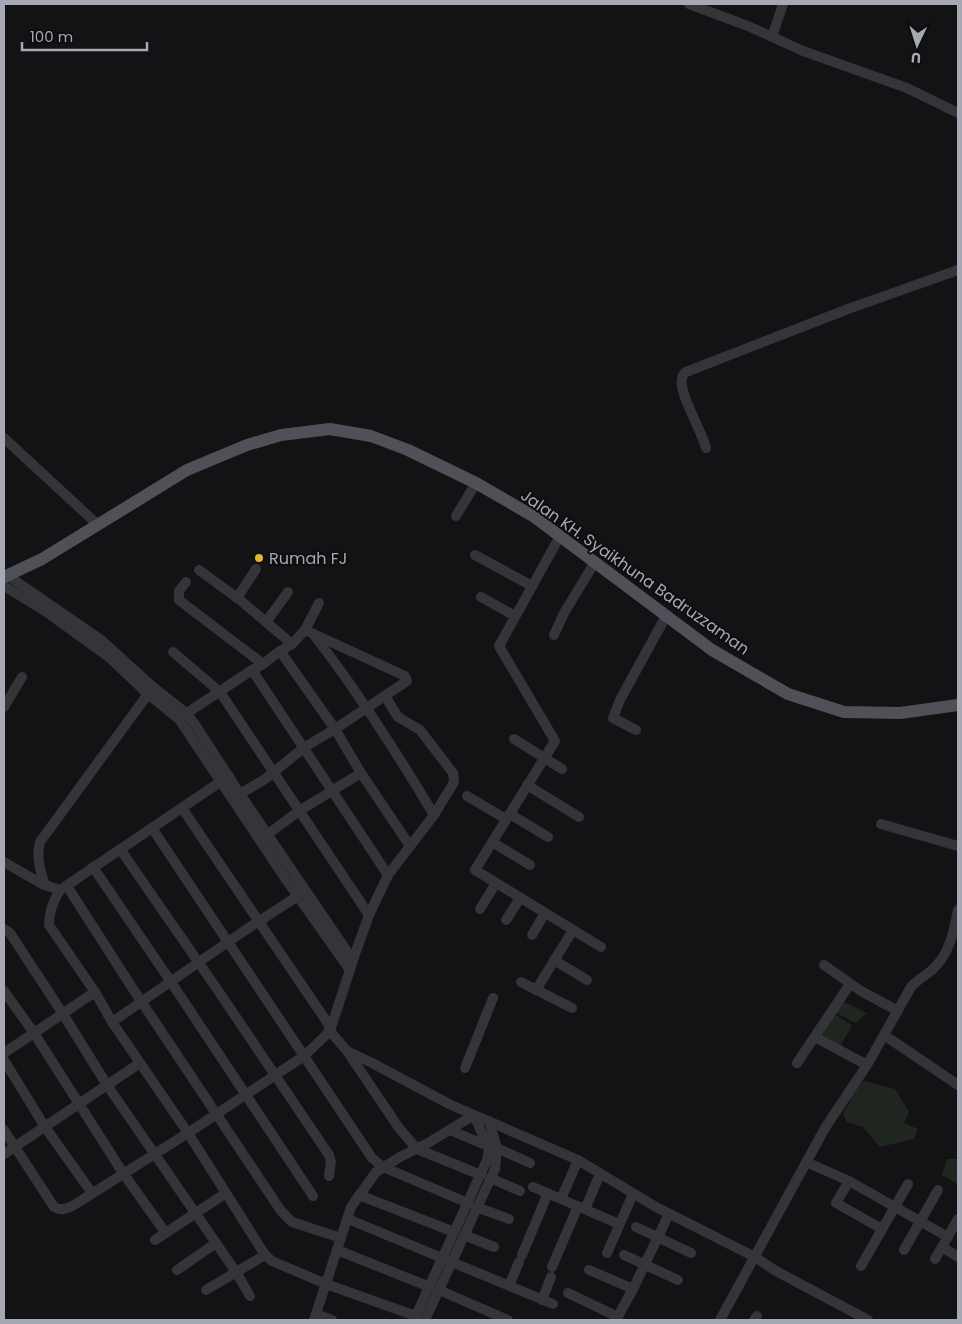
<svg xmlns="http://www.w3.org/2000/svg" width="962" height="1324" font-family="Poppins,sans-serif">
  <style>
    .green { fill: #1f2620 }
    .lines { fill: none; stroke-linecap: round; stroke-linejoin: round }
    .minor { stroke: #343439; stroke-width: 10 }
    .major { stroke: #505158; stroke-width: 12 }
    .poi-dot { fill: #e6b439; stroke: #0e0e0f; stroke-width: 2 }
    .labels { text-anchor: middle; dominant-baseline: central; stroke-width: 4; stroke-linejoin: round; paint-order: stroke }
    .poi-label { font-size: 16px; fill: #a5a9b4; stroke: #0e0e0f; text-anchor: start }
    .street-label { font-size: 16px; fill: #a5a9b4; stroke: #0e0e0f }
  </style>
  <rect width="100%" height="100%" fill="#131214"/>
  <!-- green -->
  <g class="green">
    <path d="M 842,1001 L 867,1013 L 856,1023 L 834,1012 Z"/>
    <path d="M 833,1013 L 852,1025 L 841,1045 L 822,1035 Z"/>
    <path d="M 864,1081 L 895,1089 L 909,1112 L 904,1123 L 918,1129 L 914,1139 L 880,1147 L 863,1127 L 847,1122 L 843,1113 L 849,1104 L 852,1092 Z"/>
    <path d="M 947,1159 L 958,1159 L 958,1184 L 942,1175 Z"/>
  </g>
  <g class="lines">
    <!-- minor -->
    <g class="minor">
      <path d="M 689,4 L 748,26 L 803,51 L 907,88 L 958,113"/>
      <path d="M 772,37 L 783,4"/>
      <path d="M 4,438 L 97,524"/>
      <path d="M 706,448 C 702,431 678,392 682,379 C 682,375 684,374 686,372 L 848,309 L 958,270"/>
      <path d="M 456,516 L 476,483"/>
      <path d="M 560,536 L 499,646 L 555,741 L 475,870 L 601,947"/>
      <path d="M 475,555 L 532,586"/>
      <path d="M 199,570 L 240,600 L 292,644"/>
      <path d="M 7,575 L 100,639 L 153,687 L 186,713 L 194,723 L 240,794 L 353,960"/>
      <path d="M 186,582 L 179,591 L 179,600 L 263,664"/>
      <path d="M 4,586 L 45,611 L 110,658 L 148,694 L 179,719 L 285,878 L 350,970"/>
      <path d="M 481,597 L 515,616"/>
      <path d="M 237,598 L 256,569"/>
      <path d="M 266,622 L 288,592"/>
      <path d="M 305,630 L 319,603"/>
      <path d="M 314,635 C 358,692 397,753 434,815"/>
      <path d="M 554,635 L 564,613 L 595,562"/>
      <path d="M 173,652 L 220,692 L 369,915"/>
      <path d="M 252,670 L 263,664 L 280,651 L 335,729 L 407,681 L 405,676 L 305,630 L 292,644 L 280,651"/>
      <path d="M 4,707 L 22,677"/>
      <path d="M 181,717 L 252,670 L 388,875"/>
      <path d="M 636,730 L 613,718 L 620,700 L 666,616"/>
      <path d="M 514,739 L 562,769"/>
      <path d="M 361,773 L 410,846"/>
      <path d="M 229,776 L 60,890 C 53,901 49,912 49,925 L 95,992 L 112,1022 L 188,1133 L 304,1056 L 326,1035 L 332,1025 L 355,954 L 369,915 L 388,875 L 434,815 L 453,784 L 454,780 L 453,773 L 420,730 L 398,717 L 385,696"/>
      <path d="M 527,785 L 579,817"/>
      <path d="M 240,794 L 265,779 L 305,747 L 335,729 L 361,773 L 299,811 L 264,837"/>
      <path d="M 467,796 L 506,819"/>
      <path d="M 182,808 L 331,1028"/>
      <path d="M 510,814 L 548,837"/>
      <path d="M 881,824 L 958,846"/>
      <path d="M 152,828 L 372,1158 L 383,1167 L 468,1203"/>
      <path d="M 492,842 L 530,865"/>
      <path d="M 120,849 L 219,992 L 329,1155 L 331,1162 L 329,1176"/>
      <path d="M 4,862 L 42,884 L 60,890"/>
      <path d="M 93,867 L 171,982 L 313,1196"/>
      <path d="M 45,885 C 40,869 36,858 40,842 L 148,694"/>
      <path d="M 67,886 L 133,989 L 281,1211 L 292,1222 L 341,1238"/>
      <path d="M 480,909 L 496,883"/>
      <path d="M 506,920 L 520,898"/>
      <path d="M 4,929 L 10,933 L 63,1014 L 107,1085 L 236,1272 L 250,1296"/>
      <path d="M 532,935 L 545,913"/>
      <path d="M 554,960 L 587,980"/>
      <path d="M 824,965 L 861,991 L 898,1011"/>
      <path d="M 521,982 L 572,1008"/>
      <path d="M 536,990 L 573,930"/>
      <path d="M 4,991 L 34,1033 L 123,1173 L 165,1232"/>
      <path d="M 112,1022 L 244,931 L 298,896 L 304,894"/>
      <path d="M 329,1030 L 347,1051 L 399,1128 L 417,1149 L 481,1175"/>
      <path d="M 884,1035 L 958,1085"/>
      <path d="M 815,1037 L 867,1065"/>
      <path d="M 347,1051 L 372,1063 L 451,1105 L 578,1160 L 656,1207 L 755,1257 L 776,1271 L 868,1320"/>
      <path d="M 4,1053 L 95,992"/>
      <path d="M 4,1060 L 45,1127 L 92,1193"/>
      <path d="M 797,1063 L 850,984"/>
      <path d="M 465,1068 L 493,998"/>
      <path d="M 4,1130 L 54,1207 C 62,1211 66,1209 74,1205 L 188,1133 L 265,1255 L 272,1261 L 326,1284 L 416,1316"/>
      <path d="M 450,1130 L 483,1144"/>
      <path d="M 497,1148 L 530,1163"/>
      <path d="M 4,1154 L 140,1063"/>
      <path d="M 806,1162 L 849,1181 L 948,1237"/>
      <path d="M 490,1178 L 520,1191"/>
      <path d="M 849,1181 L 836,1203 L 882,1229"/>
      <path d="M 533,1187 L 619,1224"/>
      <path d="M 359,1195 L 454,1232"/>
      <path d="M 561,1199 L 578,1160"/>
      <path d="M 476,1207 L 509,1219"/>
      <path d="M 585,1209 L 600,1174"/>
      <path d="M 348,1219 L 553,1304"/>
      <path d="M 636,1227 L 691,1253"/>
      <path d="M 464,1235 L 494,1247"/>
      <path d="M 155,1240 L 226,1193"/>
      <path d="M 942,1247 L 958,1257"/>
      <path d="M 337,1250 L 430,1287"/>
      <path d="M 904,1250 L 938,1190"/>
      <path d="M 607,1253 L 633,1194"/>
      <path d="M 522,1255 L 548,1193"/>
      <path d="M 624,1255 L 678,1280"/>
      <path d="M 935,1259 L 958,1219"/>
      <path d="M 861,1266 L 908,1184"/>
      <path d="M 552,1267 L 578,1206"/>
      <path d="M 177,1270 L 216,1243"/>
      <path d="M 589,1270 L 633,1289"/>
      <path d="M 509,1286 L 519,1262"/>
      <path d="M 206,1290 L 265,1255"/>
      <path d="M 439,1290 L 508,1320"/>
      <path d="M 568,1293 L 618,1317"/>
      <path d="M 542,1300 L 551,1277"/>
      <path d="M 316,1314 L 332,1320"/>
      <path d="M 314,1320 L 351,1207 L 376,1172 L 400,1157 L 428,1143 L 474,1115 L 489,1150 L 487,1160 L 414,1320"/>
      <path d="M 425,1320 L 495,1169 L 497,1148 L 489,1121"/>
      <path d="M 616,1320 L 633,1289 L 669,1214"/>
      <path d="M 720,1320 L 825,1128 L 867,1065 L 911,987 C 917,980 925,976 932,970 C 949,955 954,932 958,910"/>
      <path d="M 754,1320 L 757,1316"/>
    </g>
    <!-- major -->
    <path class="major" d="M 4,577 L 42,559 L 187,470 L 247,445 L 281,435 L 330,429 L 371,436 L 408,450 L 476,483 L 533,516 L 712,650 L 788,694 L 844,712 L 900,713 L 958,705"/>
  </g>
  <!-- markers -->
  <circle class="poi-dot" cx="259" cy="558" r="5"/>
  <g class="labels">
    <!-- poi labels -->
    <g class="poi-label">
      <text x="269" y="558">Rumah FJ</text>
    </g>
    <!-- street labels -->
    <g class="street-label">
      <text transform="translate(635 572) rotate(35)">Jalan KH. Syaikhuna Badruzzaman</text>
    </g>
  </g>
  <!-- border -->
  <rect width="962" height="1324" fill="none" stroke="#a5a9b4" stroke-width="10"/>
  <!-- north arrow -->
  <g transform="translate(917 45) rotate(184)" stroke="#0e0e0f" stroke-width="4" paint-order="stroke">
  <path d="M0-4L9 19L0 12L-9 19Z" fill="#a5a9b4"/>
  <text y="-8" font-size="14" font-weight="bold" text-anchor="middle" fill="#a5a9b4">U</text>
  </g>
  <!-- scale -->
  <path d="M22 42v8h125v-8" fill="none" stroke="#a5a9b4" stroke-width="2.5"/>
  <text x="30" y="42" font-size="15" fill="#a5a9b4" stroke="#0e0e0f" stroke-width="4" paint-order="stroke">100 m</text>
</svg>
